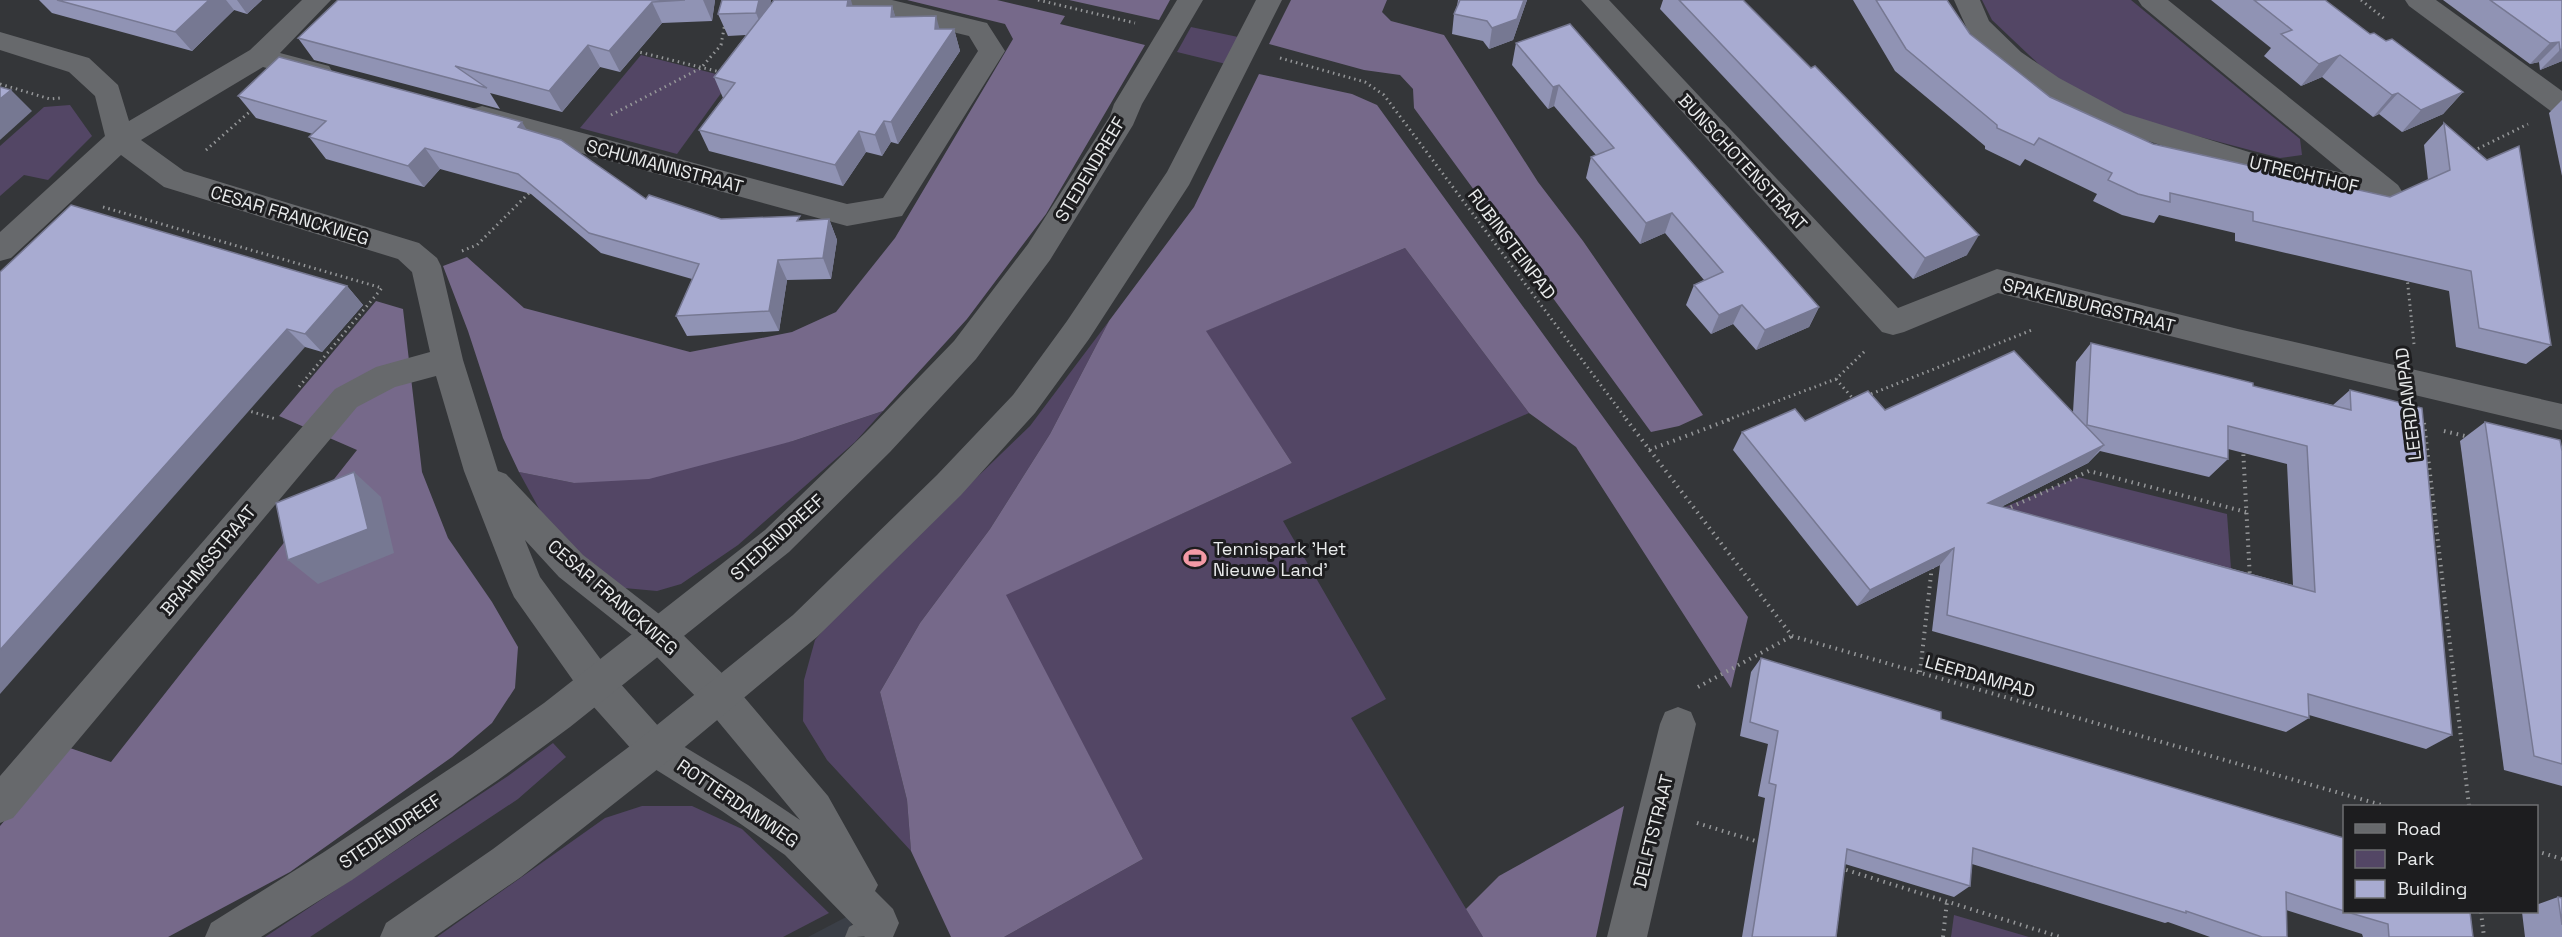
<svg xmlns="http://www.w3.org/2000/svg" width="2562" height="937" font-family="'Space Grotesk',sans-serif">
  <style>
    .built { fill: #3b3f47 }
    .green { fill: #534665 }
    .forest { fill: #76698a }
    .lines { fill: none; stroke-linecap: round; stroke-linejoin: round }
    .path-far1 { stroke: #959799; stroke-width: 3; stroke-dasharray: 1.5 4; stroke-linecap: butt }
    .path { stroke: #959799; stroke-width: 4; stroke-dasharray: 1.5 5; stroke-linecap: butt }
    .service { fill: #67696c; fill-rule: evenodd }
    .minor { fill: #67696c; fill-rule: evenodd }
    .secondary { fill: #67696c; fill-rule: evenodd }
    .wall { fill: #9093b4; fill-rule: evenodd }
    .shaded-wall { fill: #767892 }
    .building { fill: #a8abd1; stroke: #767892; stroke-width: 1.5 }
    .labels { text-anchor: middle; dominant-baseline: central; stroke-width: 6; stroke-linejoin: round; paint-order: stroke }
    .street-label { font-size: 18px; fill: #e8eaeb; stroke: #1d1d1f }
    .poi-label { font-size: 18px; fill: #e8eaeb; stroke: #1d1d1f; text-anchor: start }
  </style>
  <rect width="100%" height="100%" fill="#343639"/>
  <!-- built -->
  <path class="built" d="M 848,916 L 857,937 L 808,937 Z"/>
  <!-- green -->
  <g class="green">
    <path d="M 1982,0 L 2131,0 L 2300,139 L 2302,155 L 2280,158 L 2129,118 L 2047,72 L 1992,20 Z"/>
    <path d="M 1191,27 L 1238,37 L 1226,64 L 1177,52 Z"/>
    <path d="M 641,55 L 732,78 L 677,154 L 580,128 Z"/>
    <path d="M 70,105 L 92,136 L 48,180 L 24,175 L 0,196 L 0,146 L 44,107 Z"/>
    <path d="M 1405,248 L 1529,413 L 1283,521 L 1386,699 L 1351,718 L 1483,937 L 1004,937 L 1143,859 L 1005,595 L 1292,463 L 1205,331 Z"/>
    <path d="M 1109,321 L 1050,434 L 990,529 L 920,623 L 880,692 L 907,800 L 911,851 L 827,760 L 803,721 L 804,680 L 815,640 L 843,607 L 1030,426 Z"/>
    <path d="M 883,411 L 855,442 L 738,545 L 681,584 L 657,591 L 624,588 L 554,536 L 519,472 L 574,483 L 793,441 Z"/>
    <path d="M 2078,477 L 2227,514 L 2232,582 L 1990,513 Z"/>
    <path d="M 553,743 L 566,757 L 518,799 L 310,937 L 265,937 L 508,776 Z"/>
    <path d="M 642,806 L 692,806 L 742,829 L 829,913 L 783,937 L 437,937 L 605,818 Z"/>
    <path d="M 1954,915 L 2029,937 L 1951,937 Z"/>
  </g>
  <!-- forest -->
  <g class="forest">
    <path d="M 907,0 L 997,0 L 1065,16 L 1060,24 L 1145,45 L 1046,214 L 967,319 L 883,411 L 793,441 L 649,479 L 574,483 L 519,472 L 503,438 L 468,331 L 443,266 L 467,257 L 524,308 L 690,352 L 792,332 L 836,312 L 895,238 L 1013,39 L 1005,24 Z"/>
    <path d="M 1069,0 L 1170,0 L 1159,20 Z"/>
    <path d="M 1291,0 L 1387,0 L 1382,12 L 1391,21 L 1444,35 L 1538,182 L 1583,241 L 1703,415 L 1679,426 L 1651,432 L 1414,108 L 1413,89 L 1400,75 L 1364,70 L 1269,44 Z"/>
    <path d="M 1259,74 L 1352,94 L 1377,105 L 1748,617 L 1731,688 L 1576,447 L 1529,413 L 1405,248 L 1206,331 L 1292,463 L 1006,595 L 1143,859 L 1004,937 L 951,937 L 911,851 L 907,800 L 880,692 L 920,623 L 990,529 L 1050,434 L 1109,321 L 1194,207 Z"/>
    <path d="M 376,301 L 403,309 L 422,472 L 448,538 L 492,602 L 518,647 L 515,688 L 492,723 L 452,757 L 290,872 L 168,937 L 0,937 L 0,826 L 67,747 L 111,762 L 357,450 L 279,416 Z"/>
    <path d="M 1624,806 L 1596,937 L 1483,937 L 1466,909 L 1499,876 Z"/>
  </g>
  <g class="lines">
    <!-- path-far1 -->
    <g class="path-far1">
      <path d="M 1038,0 L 1135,23"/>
      <path d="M 2361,0 L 2386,20"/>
      <path d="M 635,51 L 720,72"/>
      <path d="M 1280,58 L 1365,82 L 1384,95 L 1627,420"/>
      <path d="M 0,84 L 50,99 L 60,98"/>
      <path d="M 611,115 L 701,68 L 721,45 L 725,23"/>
      <path d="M 206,150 L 254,108"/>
      <path d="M 2473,151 L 2528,124"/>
      <path d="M 103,207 L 382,288 L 298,388"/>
      <path d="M 462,251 L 477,245 L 530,192"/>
      <path d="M 2407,277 L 2414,344"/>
      <path d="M 1836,379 L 1855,401"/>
      <path d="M 1866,396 L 2032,330"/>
      <path d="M 246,410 L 276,419"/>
      <path d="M 1727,420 L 1836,379 L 1866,350"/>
    </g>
    <!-- path -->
    <g class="path">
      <path d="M 1626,419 L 1792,636 L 2385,806"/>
      <path d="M 2424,423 L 2469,806"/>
      <path d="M 2444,431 L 2469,437"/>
      <path d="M 2243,448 L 2250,579"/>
      <path d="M 1649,450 L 1731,419"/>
      <path d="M 2005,510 L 2089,471 L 2246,512"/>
      <path d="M 1920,672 L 1932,566"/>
      <path d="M 1698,687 L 1792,636"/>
      <path d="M 1697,823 L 1762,843"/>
      <path d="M 2536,851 L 2562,859"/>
      <path d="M 1840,868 L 2060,937"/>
      <path d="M 2481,912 L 2484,937"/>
      <path d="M 1943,937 L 1947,901"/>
    </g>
    <!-- service -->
    <path class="service" d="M 879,910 L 889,913 L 892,923 C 884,937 865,937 845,937 L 849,927 Z"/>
    <!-- minor -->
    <g class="minor">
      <path d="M 302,0 L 331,0 L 280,53 L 329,66 L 333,73 L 329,80 L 319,83 L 263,67 L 141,140 L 184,171 L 419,243 L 437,258 L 441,266 L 463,360 L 498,471 L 506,474 L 583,555 L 672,624 L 733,684 L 828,796 L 878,885 L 875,891 L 893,909 L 899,923 L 893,937 L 865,937 L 785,855 L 722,811 L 642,761 L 584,696 L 514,597 L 509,586 L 464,471 L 436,376 L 395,387 L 357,407 L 13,818 L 0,823 L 0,776 L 335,389 L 376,367 L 430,352 L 412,272 L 398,259 L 164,187 L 121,155 L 11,258 L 0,261 L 0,232 L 105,136 L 95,96 L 69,72 L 0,50 L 0,32 L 89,58 L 118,85 L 129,121 L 250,50 ZM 525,540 L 559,577 L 646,646 L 707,708 L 800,820 L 748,785 L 668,737 L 610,672 L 540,577 Z"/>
      <path d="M 841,0 L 892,0 L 987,23 L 1005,51 L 902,216 L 847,226 L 482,126 L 472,123 L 468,116 L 472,109 L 482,106 L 847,204 L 883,198 L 978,51 L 969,36 L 845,6 Z"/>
      <path d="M 1581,0 L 1609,0 L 1898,308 L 1997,269 L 2238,329 L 2562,404 L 2562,430 L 2238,353 L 1998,293 L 1904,332 L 1893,335 L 1882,332 Z"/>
      <path d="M 1954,0 L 1980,0 L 1989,21 L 2021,52 L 2059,78 L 2124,113 L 2265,157 L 2344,173 L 2142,6 L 2138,0 L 2168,0 L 2398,185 L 2403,193 L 2398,201 L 2388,204 L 2264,178 L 2104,127 L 2039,92 L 2001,66 L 1968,31 Z"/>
      <path d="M 2405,0 L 2436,0 L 2562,91 L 2562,115 L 2552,112 L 2409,6 Z"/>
      <path d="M 1678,707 L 1691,712 L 1696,724 L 1647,937 L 1607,937 L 1660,724 L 1665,712 Z"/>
    </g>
    <!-- secondary -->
    <g class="secondary">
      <path d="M 1177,0 L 1203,0 L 1142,104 L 1133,125 L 1050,260 L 976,359 L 890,452 L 789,552 L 570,727 L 498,780 L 352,880 L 261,937 L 205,937 L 211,923 L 324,852 L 472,754 L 544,703 L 765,530 L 866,432 L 954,341 L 1028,244 L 1110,116 L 1114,104 Z"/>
      <path d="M 1256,0 L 1282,0 L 1189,185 L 1089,339 L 1035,413 L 961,495 L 817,637 L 668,761 L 521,877 L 434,937 L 380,937 L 386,923 L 493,849 L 642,737 L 793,615 L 937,475 L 1013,395 L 1067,321 L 1167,172 Z"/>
    </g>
  </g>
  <!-- wall -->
  <g class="wall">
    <path d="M 39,0 L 262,0 L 247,14 L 234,10 L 192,51 L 52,13 Z"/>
    <path d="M 338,0 L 715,0 L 712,21 L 662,23 L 620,72 L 600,67 L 562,112 L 490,93 L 500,109 L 314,60 L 298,38 Z"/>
    <path d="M 722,0 L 771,0 L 770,5 L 892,6 L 895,17 L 940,29 L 954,29 L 960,51 L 898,144 L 891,142 L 882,156 L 866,152 L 843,186 L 709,151 L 699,130 L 723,98 L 714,77 L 746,35 L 728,36 L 718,14 Z"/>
    <path d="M 1458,0 L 1527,0 L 1513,40 L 1489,49 L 1483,41 L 1452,34 L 1454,14 L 1457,6 Z"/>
    <path d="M 1663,0 L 1743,0 L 1967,255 L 1913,279 L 1660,9 Z"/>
    <path d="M 1853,0 L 1947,0 L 1970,34 L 2050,97 L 2153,144 L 2390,197 L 2428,180 L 2424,145 L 2444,123 L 2551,345 L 2526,364 L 2456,347 L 2449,291 L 2235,241 L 2235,233 L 2159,215 L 2154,223 L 2122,215 L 2093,201 L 2097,194 L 2025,159 L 2020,166 L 1985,149 L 1985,146 L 1895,71 Z"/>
    <path d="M 2211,0 L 2325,0 L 2370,34 L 2386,41 L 2463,92 L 2443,114 L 2402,132 L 2379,114 L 2373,117 L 2322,77 L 2301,86 L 2264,56 L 2271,48 Z"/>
    <path d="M 2443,0 L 2562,0 L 2562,61 L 2540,70 L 2539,62 L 2530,64 Z"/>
    <path d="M 1516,43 L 1819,307 L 1809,327 L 1756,350 L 1733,324 L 1711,334 L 1686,305 L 1694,285 L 1704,280 L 1665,233 L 1640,244 L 1586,178 L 1591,157 L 1596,155 L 1554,106 L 1548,109 L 1512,65 Z"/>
    <path d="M 238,96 L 526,129 L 646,199 L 721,219 L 802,221 L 829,219 L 837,240 L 831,279 L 787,280 L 779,331 L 687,336 L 676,316 L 692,279 L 601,253 L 531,194 L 440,169 L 424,187 L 326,159 L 309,137 L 313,134 L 256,118 Z"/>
    <path d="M 2562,100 L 2562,176 L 2549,113 Z"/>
    <path d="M 0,272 L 347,286 L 363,305 L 322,352 L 305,347 Z"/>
    <path d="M 2091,343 L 2253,386 L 2333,405 L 2350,390 L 2452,735 L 2426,749 L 2309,715 L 2309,718 L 2286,732 L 1932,631 L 1940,565 L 1857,606 L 1733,450 L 1742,432 L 1805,421 L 1885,410 L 2073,412 L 2076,362 ZM 2228,449 L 2287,464 L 2293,585 L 2001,507 L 2088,463 L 2100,451 L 2209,477 L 2228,459 Z"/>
    <path d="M 2485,422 L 2562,451 L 2562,786 L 2504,770 L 2460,441 Z"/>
    <path d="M 1761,658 L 1941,719 L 2344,838 L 2344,912 L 2470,912 L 2473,937 L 2363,937 L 2362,934 L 2286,910 L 2287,937 L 2210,937 L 2168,922 L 2165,923 L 1972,864 L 1970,886 L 1954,897 L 1845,864 L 1836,937 L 1742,937 L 1765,798 L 1758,796 L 1768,744 L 1740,736 L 1751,672 Z"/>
    <path d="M 2558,897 L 2562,898 L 2562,937 L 2525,937 L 2522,912 L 2536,912 L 2536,905 Z"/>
  </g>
  <!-- shaded-wall -->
  <g class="shaded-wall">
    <path d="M 209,0 L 226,0 L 234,10 L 192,51 L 175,32 Z"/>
    <path d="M 237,0 L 262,0 L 247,14 Z"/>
    <path d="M 703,0 L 715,0 L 712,21 Z"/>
    <path d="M 759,0 L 771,0 L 765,35 L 756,13 Z"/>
    <path d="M 848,0 L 851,0 L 856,18 L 847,6 Z"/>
    <path d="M 1524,0 L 1527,0 L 1513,40 L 1489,49 L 1492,28 Z"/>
    <path d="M 652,2 L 662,23 L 620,72 L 609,51 Z"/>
    <path d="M 892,6 L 899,28 L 891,17 Z"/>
    <path d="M 936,16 L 942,38 L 954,29 L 960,51 L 898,144 L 891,122 L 935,29 Z"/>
    <path d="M 2559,42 L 2539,62 L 2530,64 L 2550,43 Z"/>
    <path d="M 588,45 L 600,67 L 562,112 L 549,91 Z"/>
    <path d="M 2562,49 L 2562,61 L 2540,70 L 2560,50 Z"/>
    <path d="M 2340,55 L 2322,77 L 2301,86 L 2319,64 Z"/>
    <path d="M 1559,85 L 1554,106 L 1548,109 L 1553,87 Z"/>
    <path d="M 11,90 L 32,111 L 0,140 L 0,99 Z"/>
    <path d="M 2463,92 L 2443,114 L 2402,132 L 2421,110 Z"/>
    <path d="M 2398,93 L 2379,114 L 2373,117 L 2392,95 Z"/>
    <path d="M 884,121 L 891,142 L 882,156 L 875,135 Z"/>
    <path d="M 522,122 L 535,143 L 518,127 Z"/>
    <path d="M 859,131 L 866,152 L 843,186 L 835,165 Z"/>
    <path d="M 425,148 L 440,169 L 424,187 L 408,166 Z"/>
    <path d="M 1672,213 L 1665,233 L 1640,244 L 1646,223 Z"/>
    <path d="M 829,219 L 837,240 L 831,279 L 823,258 Z"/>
    <path d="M 1979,235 L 1967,255 L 1913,279 L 1925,258 Z"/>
    <path d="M 778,260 L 787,280 L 779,331 L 769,311 Z"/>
    <path d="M 347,286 L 363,305 L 322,352 L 305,334 Z"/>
    <path d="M 1742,305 L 1733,324 L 1711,334 L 1719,315 Z"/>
    <path d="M 1819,307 L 1809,327 L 1756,350 L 1765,330 Z"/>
    <path d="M 287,329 L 305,347 L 0,694 L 0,650 Z"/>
    <path d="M 2104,445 L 2088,463 L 1973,521 L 1988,503 Z"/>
    <path d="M 354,472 L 381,497 L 394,553 L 318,584 L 288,560 Z"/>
    <path d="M 1954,548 L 1940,565 L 1857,606 L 1870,590 Z"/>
  </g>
  <!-- building -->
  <g class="building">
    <path d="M 57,0 L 209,0 L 175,32 Z"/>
    <path d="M 338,0 L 685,0 L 652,2 L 609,51 L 588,45 L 549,91 L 455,66 L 487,88 L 298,38 Z"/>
    <path d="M 722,0 L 759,0 L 756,13 L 718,14 Z"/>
    <path d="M 774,0 L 848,0 L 847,6 L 892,6 L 891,17 L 936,16 L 935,29 L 954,29 L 891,122 L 884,121 L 875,135 L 859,131 L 835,165 L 699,130 L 735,83 L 714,77 Z"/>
    <path d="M 1460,0 L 1524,0 L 1517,19 L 1492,28 L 1487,21 L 1454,14 Z"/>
    <path d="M 1679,0 L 1743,0 L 1811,68 L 1815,66 L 1979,235 L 1925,258 Z"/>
    <path d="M 1876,0 L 1947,0 L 1970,34 L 2050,97 L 2153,144 L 2390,197 L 2450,170 L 2444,123 L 2487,160 L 2519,146 L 2551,345 L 2479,328 L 2471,271 L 2253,221 L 2253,212 L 2170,193 L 2170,202 L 2138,194 L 2108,180 L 2112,173 L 2039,138 L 2034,145 L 1997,128 L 1997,125 L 1906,49 Z"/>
    <path d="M 2254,0 L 2325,0 L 2370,34 L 2374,33 L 2386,41 L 2392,39 L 2463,92 L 2421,110 L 2398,93 L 2392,95 L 2340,55 L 2319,64 L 2281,34 L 2292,30 Z"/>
    <path d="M 2490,0 L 2562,0 L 2562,49 L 2560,50 L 2559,42 L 2550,43 Z"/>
    <path d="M 1570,24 L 1819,307 L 1765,330 L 1742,305 L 1719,315 L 1694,285 L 1723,272 L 1672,213 L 1646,223 L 1591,157 L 1614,148 L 1559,85 L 1553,87 L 1516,43 Z"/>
    <path d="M 279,57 L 522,122 L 518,127 L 561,140 L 646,199 L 649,195 L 721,219 L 800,216 L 797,221 L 829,219 L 823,258 L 778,260 L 769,311 L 676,316 L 699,264 L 589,233 L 518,174 L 425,148 L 408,166 L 309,137 L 326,121 L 238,96 Z"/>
    <path d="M 0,87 L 11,90 L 0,99 Z"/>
    <path d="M 71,205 L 347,286 L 305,334 L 287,329 L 0,650 L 0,272 Z"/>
    <path d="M 2091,343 L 2253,383 L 2253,386 L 2351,410 L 2350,390 L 2422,408 L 2452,735 L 2308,694 L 2309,718 L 1947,615 L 1954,548 L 1870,590 L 1742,432 L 1795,409 L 1805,421 L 1868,391 L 1885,410 L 2014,351 L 2104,445 L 1988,503 L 2315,592 L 2307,446 L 2228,426 L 2228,459 L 2087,425 Z"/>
    <path d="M 2485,422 L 2560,440 L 2562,451 L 2562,764 L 2534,756 Z"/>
    <path d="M 354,472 L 368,529 L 288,560 L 276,503 Z"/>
    <path d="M 1761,658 L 1941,712 L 1941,719 L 2344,838 L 2344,911 L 2286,892 L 2287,937 L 2262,937 L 2186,911 L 2186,913 L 1973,848 L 1970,886 L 1847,849 L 1836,937 L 1752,937 L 1776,785 L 1769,783 L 1778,731 L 1750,722 Z"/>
    <path d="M 2558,897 L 2562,898 L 2562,925 Z"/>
    <path d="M 2347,912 L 2470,912 L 2473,937 L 2389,937 L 2388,924 Z"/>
  </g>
  <!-- icons -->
  <defs>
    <g id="stadium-bare" transform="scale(1.8)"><path d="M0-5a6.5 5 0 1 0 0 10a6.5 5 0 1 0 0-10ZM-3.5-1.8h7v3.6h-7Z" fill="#f49aa6" stroke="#1d1d1f" stroke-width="2.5" paint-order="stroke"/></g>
  </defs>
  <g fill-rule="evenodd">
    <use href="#stadium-bare" x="1195" y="558"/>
  </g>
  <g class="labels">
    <!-- street labels -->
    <g class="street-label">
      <text transform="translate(1743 162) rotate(47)">BUNSCHOTENSTRAAT</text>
      <text transform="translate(665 166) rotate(15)">SCHUMANNSTRAAT</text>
      <text transform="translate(1090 169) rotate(-59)">STEDENDREEF</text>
      <text transform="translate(2304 174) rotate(13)">UTRECHTHOF</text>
      <text transform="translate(290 215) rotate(17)">CESAR FRANCKWEG</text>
      <text transform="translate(1512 244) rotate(53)">RUBINSTEINPAD</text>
      <text transform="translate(2089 305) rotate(14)">SPAKENBURGSTRAAT</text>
      <text transform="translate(2408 404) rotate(-97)">LEERDAMPAD</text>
      <text transform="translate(777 537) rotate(-42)">STEDENDREEF</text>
      <text transform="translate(208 560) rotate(-50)">BRAHMSSTRAAT</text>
      <text transform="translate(613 597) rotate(41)">CESAR FRANCKWEG</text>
      <text transform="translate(1980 676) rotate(16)">LEERDAMPAD</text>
      <text transform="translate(738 803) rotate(34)">ROTTERDAMWEG</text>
      <text transform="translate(390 831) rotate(-34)">STEDENDREEF</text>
      <text transform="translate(1653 831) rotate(-76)">DELFTSTRAAT</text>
    </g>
    <!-- poi labels -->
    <g class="poi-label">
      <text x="1213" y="548">Tennispark 'Het<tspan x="1213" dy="21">Nieuwe Land'</tspan></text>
    </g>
  </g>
  <!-- legend -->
  <rect x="2343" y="805" width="195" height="108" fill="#1d1d1f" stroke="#6e6f71" stroke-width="1.5"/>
  <rect x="2355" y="824" width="30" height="9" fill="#67696c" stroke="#6e6f71" stroke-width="1.5"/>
  <text x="2397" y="835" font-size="18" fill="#e8eaeb">Road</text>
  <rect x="2355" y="850" width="30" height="18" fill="#534665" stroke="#6e6f71" stroke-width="1.5"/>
  <text x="2397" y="865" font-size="18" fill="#e8eaeb">Park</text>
  <rect x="2355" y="880" width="30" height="18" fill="#a8abd1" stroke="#6e6f71" stroke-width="1.5"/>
  <text x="2397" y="895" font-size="18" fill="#e8eaeb">Building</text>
</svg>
